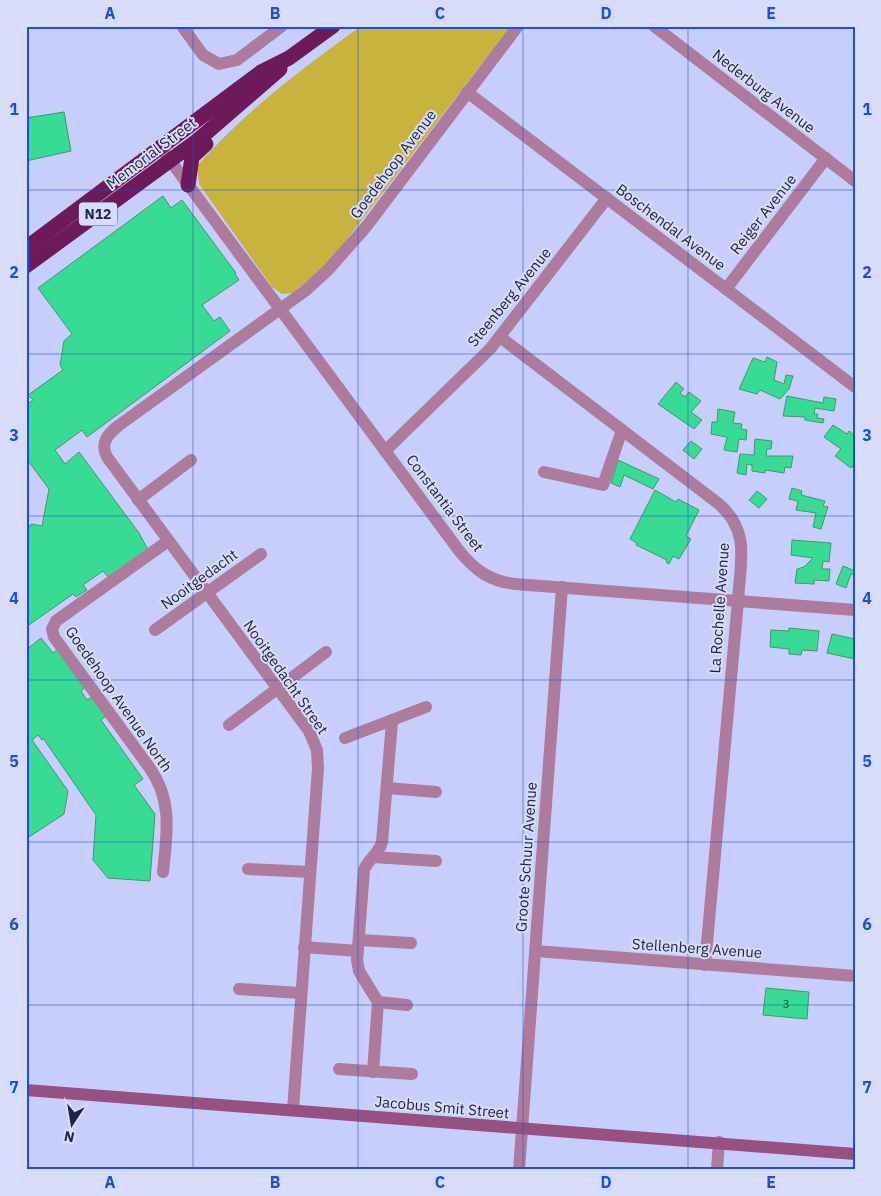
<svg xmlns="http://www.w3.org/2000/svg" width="881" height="1196" font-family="'IBM Plex Sans',sans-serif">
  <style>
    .green { fill: #c7b33d }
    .building { fill: #37db93; stroke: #42976d }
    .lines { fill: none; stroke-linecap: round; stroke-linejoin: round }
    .street { stroke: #ac7b9d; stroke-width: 12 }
    .secondary { stroke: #965082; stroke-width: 12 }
    .highway { stroke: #6c1a59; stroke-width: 15 }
    .grid { fill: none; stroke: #1d4ed8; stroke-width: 1; stroke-opacity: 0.55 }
    .labels { text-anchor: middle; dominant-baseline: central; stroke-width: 4; stroke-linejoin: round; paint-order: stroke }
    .number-label { font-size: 12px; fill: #275256 }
    .shield { fill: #d8dcfb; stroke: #595c79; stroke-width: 1 }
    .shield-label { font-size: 14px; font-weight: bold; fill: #222541 }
    .street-label { font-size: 15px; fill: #222541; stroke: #d8dcfb }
    .neatline { fill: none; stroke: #1d4ed8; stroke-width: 2 }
    .grid-label { font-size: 16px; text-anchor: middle; font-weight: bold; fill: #1d4ed8 }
  </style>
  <rect width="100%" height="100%" fill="#c8cefc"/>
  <!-- green -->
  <path class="green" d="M 361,26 L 511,26 L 331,260 L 293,293 L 282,294 L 272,287 L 199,184 L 197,166 C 244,112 303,68 361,26 Z"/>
  <!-- building -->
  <g class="building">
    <path d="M 64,112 L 71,151 L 26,161 L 26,118 Z"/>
    <path d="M 163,196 L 171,208 L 182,200 L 236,273 L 235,274 L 239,280 L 202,305 L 214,321 L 220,317 L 230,331 L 87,437 L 82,430 L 55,450 L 65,464 L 79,452 L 139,533 L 147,548 L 146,554 L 110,579 L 103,571 L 83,585 L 87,590 L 76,597 L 73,594 L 26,627 L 26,528 L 32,524 L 42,526 L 49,489 L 26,458 L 26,405 L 33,400 L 28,395 L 63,370 L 60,365 L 64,341 L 72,334 L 38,288 Z"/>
    <path d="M 767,357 L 777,362 L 774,380 L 784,384 L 786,375 L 793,376 L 789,389 L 780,399 L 760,390 L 757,394 L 739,389 L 753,358 L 765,362 Z"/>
    <path d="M 676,382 L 684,389 L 680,393 L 685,397 L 689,392 L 701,401 L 691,412 L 702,420 L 694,429 L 658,404 Z"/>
    <path d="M 787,396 L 823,403 L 824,397 L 836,399 L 834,411 L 815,408 L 814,414 L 818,414 L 817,418 L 824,419 L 823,423 L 805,420 L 805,417 L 783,416 Z"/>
    <path d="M 718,409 L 735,412 L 733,423 L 742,424 L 741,429 L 747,430 L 746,440 L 739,439 L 737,452 L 724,450 L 727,437 L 711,434 L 712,422 L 717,422 Z"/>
    <path d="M 833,425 L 847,434 L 849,431 L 855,436 L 855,463 L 851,468 L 835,456 L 841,449 L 824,437 Z"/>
    <path d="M 755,439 L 772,441 L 771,449 L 767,449 L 766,456 L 793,456 L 791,468 L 785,467 L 784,473 L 765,470 L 765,473 L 752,471 L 752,465 L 747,464 L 746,475 L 737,473 L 740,454 L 754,455 Z"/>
    <path d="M 691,441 L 702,449 L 694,459 L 683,450 Z"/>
    <path d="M 618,460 L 659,479 L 653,489 L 624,475 L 620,487 L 611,483 Z"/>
    <path d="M 792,488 L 802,491 L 801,495 L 825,501 L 823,506 L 828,507 L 821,529 L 813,527 L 816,513 L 796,510 L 798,501 L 789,499 Z"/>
    <path d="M 655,490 L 676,502 L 678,499 L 699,510 L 686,536 L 691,539 L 679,559 L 673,556 L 669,564 L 666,562 L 667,560 L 636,545 L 637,543 L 630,539 Z"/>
    <path d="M 757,491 L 767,499 L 759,508 L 749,500 Z"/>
    <path d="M 792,540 L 831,543 L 829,562 L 823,561 L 822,569 L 830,569 L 829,581 L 814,580 L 814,584 L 795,583 L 797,569 L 804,567 L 813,558 L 791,555 Z"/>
    <path d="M 855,563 L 855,575 L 851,574 L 846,588 L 836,584 L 843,566 L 853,570 Z"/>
    <path d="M 789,628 L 819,631 L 817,651 L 802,650 L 801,655 L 789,654 L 789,649 L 770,647 L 771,630 L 789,631 Z"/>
    <path d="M 832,634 L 855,639 L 855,659 L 827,653 Z"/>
    <path d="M 41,638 L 53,653 L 58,649 L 86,687 L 81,691 L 87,700 L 92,697 L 106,716 L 101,720 L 143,779 L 134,785 L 155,814 L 150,881 L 108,878 L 93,860 L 96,815 L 43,738 L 42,740 L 38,735 L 32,740 L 68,791 L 64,814 L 26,839 L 26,650 Z"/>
    <path d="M 766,988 L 809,992 L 807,1019 L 763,1015 Z"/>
  </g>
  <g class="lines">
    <!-- street -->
    <g class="street">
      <path d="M 182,26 L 203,55 L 219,64 L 237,60 L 282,26"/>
      <path d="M 654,26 L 855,181"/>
      <path d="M 467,92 L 855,387"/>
      <path d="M 161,148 L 460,552 C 476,571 490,581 515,584 L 855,610"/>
      <path d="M 726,289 L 826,158"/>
      <path d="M 500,337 L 719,504 C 751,532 740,562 738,601 L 705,965"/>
      <path d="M 385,451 L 490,349 L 607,198"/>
      <path d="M 544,472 L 603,485 L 622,430"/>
      <path d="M 138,500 L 191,460"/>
      <path d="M 155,630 L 261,554"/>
      <path d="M 229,725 L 326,652"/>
      <path d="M 345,738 L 426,707"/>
      <path d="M 387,788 L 436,792"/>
      <path d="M 373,857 L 436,861"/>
      <path d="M 248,869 L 310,872"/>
      <path d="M 163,872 C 167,834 173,800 149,767 L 54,637 L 52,629 L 56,621 L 168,541"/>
      <path d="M 359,940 L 411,943"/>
      <path d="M 304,947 L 358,951"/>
      <path d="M 536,951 L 855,976"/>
      <path d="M 239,989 L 300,993"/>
      <path d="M 378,1002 L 407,1005"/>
      <path d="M 339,1069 L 412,1074"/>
      <path d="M 373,1072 L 378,1002 L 359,971 L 357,960 L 364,870 C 368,859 379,854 382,842 L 392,722"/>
      <path d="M 293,1110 L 318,768 L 317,750 L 309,731 L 107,457 C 100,444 107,435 118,426 L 305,291 L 328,270 L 366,227 L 518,26"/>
      <path d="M 519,1170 L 562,587"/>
      <path d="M 717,1170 L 719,1142"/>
    </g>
    <!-- secondary -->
    <path class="secondary" d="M 26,1090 L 855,1154"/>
    <!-- highway -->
    <g class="highway">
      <path d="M 188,185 L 192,157 L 206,144"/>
      <path d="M 26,248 L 241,87 L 261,72 L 289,58 L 333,26"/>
      <path d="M 26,266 L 198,140 L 280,69"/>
    </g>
  </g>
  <!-- grid -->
  <path class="grid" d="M 193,26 L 193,1170M 358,26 L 358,1170M 523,26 L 523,1170M 688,26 L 688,1170M 26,190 L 855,190M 26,354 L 855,354M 26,516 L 855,516M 26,680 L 855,680M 26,842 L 855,842M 26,1005 L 855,1005"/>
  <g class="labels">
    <!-- number labels -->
    <g class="number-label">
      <text x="786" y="1003">3</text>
    </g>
    <!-- shield labels -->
    <rect class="shield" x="79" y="202.5" width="38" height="23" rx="4"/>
    <g class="shield-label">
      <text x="98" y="214">N12</text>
    </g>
    <!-- street labels -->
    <g class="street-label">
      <text transform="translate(764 91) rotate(38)">Nederburg Avenue</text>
      <text transform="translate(151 153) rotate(-37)">Memorial Street</text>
      <text transform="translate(393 164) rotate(-53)">Goedehoop Avenue</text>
      <text transform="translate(763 214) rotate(-52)">Reiger Avenue</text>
      <text transform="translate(671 227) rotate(37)">Boschendal Avenue</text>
      <text transform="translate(509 297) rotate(-51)">Steenberg Avenue</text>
      <text transform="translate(445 503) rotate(53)">Constantia Street</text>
      <text transform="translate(199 579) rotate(-36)">Nooitgedacht</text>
      <text transform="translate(719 608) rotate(-86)">La Rochelle Avenue</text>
      <text transform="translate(286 677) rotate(55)">Nooitgedacht Street</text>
      <text transform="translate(119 699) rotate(55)">Goedehoop Avenue North</text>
      <text transform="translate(526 857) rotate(-86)">Groote Schuur Avenue</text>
      <text transform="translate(697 948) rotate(4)">Stellenberg Avenue</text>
      <text transform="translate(442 1107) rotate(5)">Jacobus Smit Street</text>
    </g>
  </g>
  <!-- border -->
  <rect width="881" height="1196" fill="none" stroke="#d8dcfb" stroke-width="55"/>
  <!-- north arrow -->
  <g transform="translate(72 1124) rotate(192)" stroke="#d8dcfb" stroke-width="4" paint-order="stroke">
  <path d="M0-4L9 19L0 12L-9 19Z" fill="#222541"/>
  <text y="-8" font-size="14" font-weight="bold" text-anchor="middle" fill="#222541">N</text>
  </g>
  <rect x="28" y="28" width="826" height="1140" class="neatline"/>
  <g class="grid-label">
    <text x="110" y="19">A</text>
    <text x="275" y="19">B</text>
    <text x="440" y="19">C</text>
    <text x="606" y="19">D</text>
    <text x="771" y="19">E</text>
    <text x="14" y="115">1</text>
    <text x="867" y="115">1</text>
    <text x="14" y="278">2</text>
    <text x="867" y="278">2</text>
    <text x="14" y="441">3</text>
    <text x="867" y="441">3</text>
    <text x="14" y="604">4</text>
    <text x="867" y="604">4</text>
    <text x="14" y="767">5</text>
    <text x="867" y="767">5</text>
    <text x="14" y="930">6</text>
    <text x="867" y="930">6</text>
    <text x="14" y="1093">7</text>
    <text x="867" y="1093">7</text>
    <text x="110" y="1188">A</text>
    <text x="275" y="1188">B</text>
    <text x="440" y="1188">C</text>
    <text x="606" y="1188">D</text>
    <text x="771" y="1188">E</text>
  </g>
</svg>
